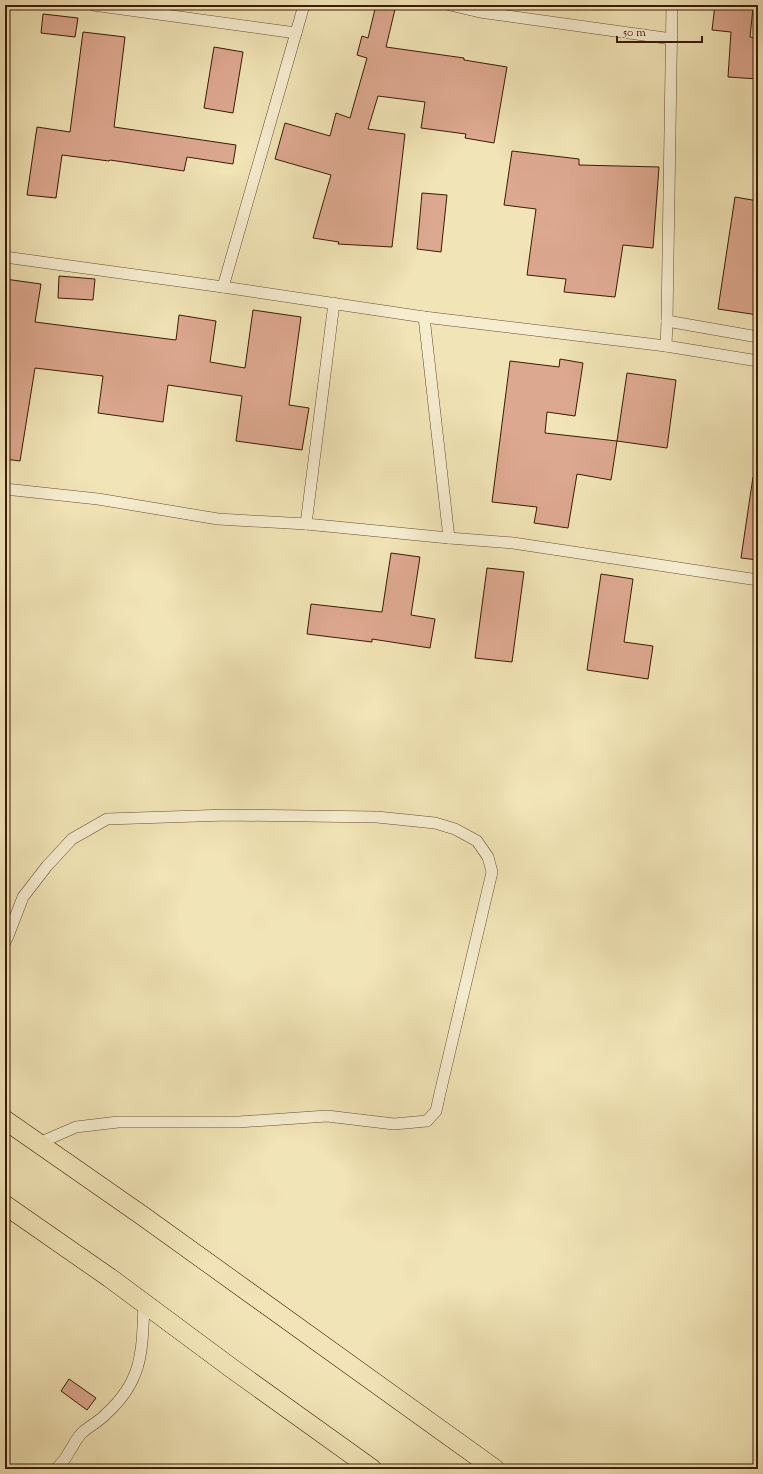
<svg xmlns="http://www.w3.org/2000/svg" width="763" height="1474" font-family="'Sorts Mill Goudy',serif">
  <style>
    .building { fill: #dda890; stroke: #3a1b05 }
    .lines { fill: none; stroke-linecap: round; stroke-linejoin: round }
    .street-casing { stroke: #684d31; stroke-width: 12 }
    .highway-casing { stroke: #3a1b05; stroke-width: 20 }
    .street { stroke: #f6edd0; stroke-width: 11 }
    .highway { stroke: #f1e4b6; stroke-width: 19 }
  </style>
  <rect width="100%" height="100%" fill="#f1e4b6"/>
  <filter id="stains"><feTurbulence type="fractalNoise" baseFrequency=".005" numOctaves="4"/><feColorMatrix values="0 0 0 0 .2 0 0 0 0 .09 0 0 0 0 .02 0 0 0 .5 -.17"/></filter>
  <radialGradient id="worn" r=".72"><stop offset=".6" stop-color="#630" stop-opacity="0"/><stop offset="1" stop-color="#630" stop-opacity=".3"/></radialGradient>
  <!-- building -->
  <g class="building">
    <path d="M 376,5 L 396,5 L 386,47 L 464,58 L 464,60 L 507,67 L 494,143 L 465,138 L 466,134 L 421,128 L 425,102 L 378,96 L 368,129 L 405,134 L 392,247 L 338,244 L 339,242 L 313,238 L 331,175 L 275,159 L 285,123 L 330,136 L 336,113 L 350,118 L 367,58 L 357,55 L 362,36 L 368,38 Z"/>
    <path d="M 715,5 L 753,8 L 750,37 L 758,38 L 758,79 L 728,77 L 731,32 L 712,30 Z"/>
    <path d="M 43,14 L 78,18 L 75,37 L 41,33 Z"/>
    <path d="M 83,32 L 125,37 L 114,127 L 236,145 L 233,164 L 187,157 L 184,171 L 110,160 L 109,161 L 62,155 L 56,198 L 27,195 L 37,127 L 70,132 Z"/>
    <path d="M 214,47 L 243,52 L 233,113 L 204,108 Z"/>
    <path d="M 512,151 L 579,159 L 579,165 L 659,167 L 653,248 L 623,245 L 615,297 L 564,292 L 566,279 L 527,275 L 536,209 L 504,205 Z"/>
    <path d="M 422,193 L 447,195 L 441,252 L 417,249 Z"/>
    <path d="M 735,197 L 758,201 L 758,315 L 718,309 Z"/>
    <path d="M 59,276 L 95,279 L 93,300 L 58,298 Z"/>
    <path d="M 5,279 L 41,284 L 35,322 L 176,340 L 179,315 L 216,321 L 210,362 L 245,368 L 253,310 L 301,317 L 289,405 L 309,408 L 302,450 L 236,441 L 242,396 L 168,385 L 163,422 L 98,413 L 103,376 L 35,368 L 20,461 L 5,459 Z"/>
    <path d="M 560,359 L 583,363 L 575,416 L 547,412 L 545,433 L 617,441 L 611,480 L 577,474 L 568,528 L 534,523 L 537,507 L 492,502 L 510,361 L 559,367 Z"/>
    <path d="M 627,373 L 676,380 L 667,448 L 617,441 Z"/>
    <path d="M 753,477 L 758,477 L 758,560 L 741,558 Z"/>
    <path d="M 391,553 L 420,557 L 411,615 L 435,619 L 430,648 L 372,639 L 372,642 L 307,634 L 311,604 L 382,612 Z"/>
    <path d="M 487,568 L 524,572 L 512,662 L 475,658 Z"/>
    <path d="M 601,574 L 633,579 L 624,642 L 653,646 L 648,679 L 587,670 Z"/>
    <path d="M 69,1379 L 96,1398 L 87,1410 L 61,1391 Z"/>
  </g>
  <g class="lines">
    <!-- street casing -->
    <g class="street-casing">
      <g id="street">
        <path d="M 93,5 L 296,33"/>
        <path d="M 450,5 L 480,12 L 672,39"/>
        <path d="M 5,257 L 223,287 L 424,317 L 666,346 L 758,361"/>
        <path d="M 223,287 L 304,5"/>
        <path d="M 424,317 L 449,538 L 513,543 L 758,580"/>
        <path d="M 667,321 L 758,337"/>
        <path d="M 666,346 L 667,321 L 672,5"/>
        <path d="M 5,489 L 98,499 L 218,519 L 306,524 L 449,538"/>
        <path d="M 306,524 L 334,303"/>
        <path d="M 5,942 L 8,936 L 23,897 L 47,866 L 72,839 L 107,819 L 227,815 L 377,817 L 435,823 L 455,829 L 477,841 L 488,857 L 492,872 L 440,1093 L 436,1111 L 427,1121 L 394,1124 L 327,1116 L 239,1122 L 118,1122 L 76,1127 L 39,1143"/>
        <path d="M 56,1469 C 61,1464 66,1459 69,1452 C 74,1445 76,1438 83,1432 C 91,1425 100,1421 107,1413 C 144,1379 142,1349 144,1303"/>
      </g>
    </g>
    <!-- highway casing -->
    <g class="highway-casing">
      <g id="highway">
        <path d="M 5,1120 L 140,1214 L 495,1469"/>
        <path d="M 5,1205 L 110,1278 L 234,1370 L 372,1469"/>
      </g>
    </g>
    <!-- street -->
    <use href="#street" class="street"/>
    <!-- highway -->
    <use href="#highway" class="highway"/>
  </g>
  <!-- margin -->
  <rect width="763" height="1474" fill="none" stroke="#f1e4b6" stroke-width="20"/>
  <rect x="6" y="6" width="751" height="1462" fill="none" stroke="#3a1b05" stroke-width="2"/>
  <rect x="10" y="10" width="743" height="1454" fill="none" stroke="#3a1b05"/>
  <!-- scale -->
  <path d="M617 36v6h85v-6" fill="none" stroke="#3a1b05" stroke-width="2"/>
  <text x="623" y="36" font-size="12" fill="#3a1b05" stroke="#f6edd0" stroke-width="3" paint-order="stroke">50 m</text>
  <rect width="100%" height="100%" filter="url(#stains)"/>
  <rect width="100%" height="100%" fill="url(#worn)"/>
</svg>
